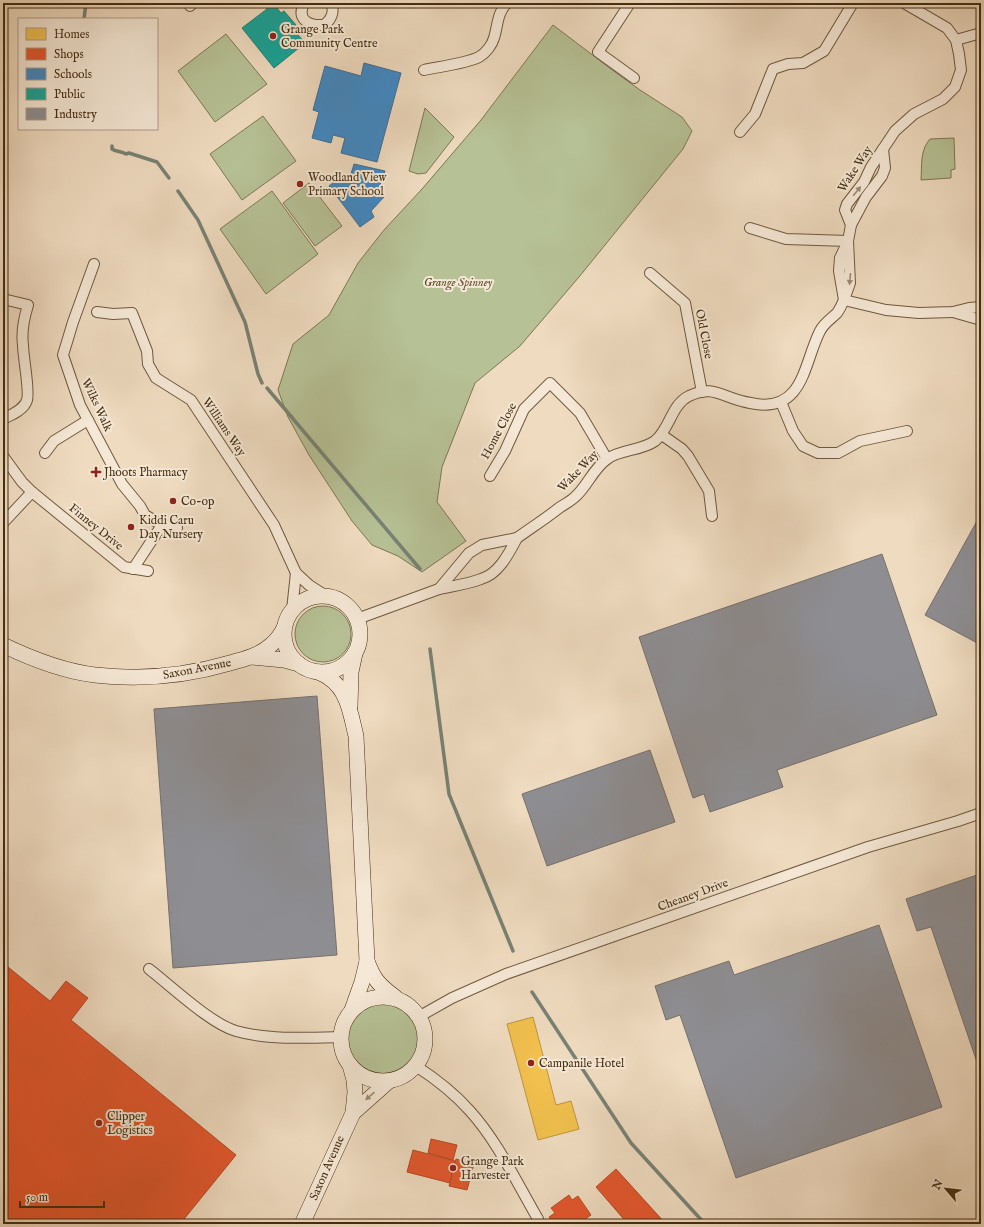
<svg xmlns="http://www.w3.org/2000/svg" width="984" height="1227" font-family="'IM FELL English',serif">
  <style>
    .green { fill: #b6c195; stroke: #7e7752 }
    .homes { fill: #f2c14e; stroke: #be953b }
    .shops { fill: #e4572e; stroke: #b44a25 }
    .schools { fill: #3f88c5; stroke: #416d8f }
    .public { fill: #17a398; stroke: #25806f }
    .industry { fill: #8d8d92; stroke: #77706b }
    .lines { fill: none; stroke-linecap: round; stroke-linejoin: round }
    .stream { stroke: #788274; stroke-width: 3.5 }
    .street-casing { stroke: #70583c; stroke-width: 12 }
    .secondary-casing { stroke: #452d10; stroke-width: 16 }
    .street { stroke: #f5e8d6; stroke-width: 10 }
    .secondary { stroke: #f5e8d6; stroke-width: 15 }
    .oneway { fill: #9d8a73 }
    .poi-dot { fill: #8f2418; stroke: #f5e8d6; stroke-width: 1.5 }
    .labels { text-anchor: middle; dominant-baseline: central; stroke-width: 4; stroke-linejoin: round; paint-order: stroke }
    .poi-label { font-size: 12px; fill: #452d10; stroke: #f5e8d6; text-anchor: start }
    .street-label { font-size: 12px; fill: #452d10; stroke: #f5e8d6 }
    .park-label { font-size: 12px; font-style: italic; fill: #5c4b2b; stroke: #f5e8d6 }
  </style>
  <rect width="100%" height="100%" fill="#efdbc0"/>
  <filter id="stains"><feTurbulence type="fractalNoise" baseFrequency=".005" numOctaves="4"/><feColorMatrix values="0 0 0 0 .2 0 0 0 0 .09 0 0 0 0 .02 0 0 0 .5 -.17"/></filter>
  <radialGradient id="worn" r=".72"><stop offset=".6" stop-color="#630" stop-opacity="0"/><stop offset="1" stop-color="#630" stop-opacity=".3"/></radialGradient>
  <!-- green -->
  <g class="green">
    <path d="M 553,25 L 611,69 L 640,90 L 682,117 L 692,131 L 683,149 L 579,277 L 520,346 L 475,383 L 442,467 L 437,502 L 466,541 L 422,572 L 398,556 L 372,545 L 352,521 L 309,455 L 288,417 L 278,390 L 293,344 L 329,315 L 358,263 L 384,230 L 422,189 L 481,120 Z"/>
    <path d="M 226,34 L 267,84 L 215,122 L 178,71 Z"/>
    <path d="M 425,108 L 454,137 L 426,173 L 418,174 L 409,171 Z"/>
    <path d="M 263,116 L 296,161 L 242,200 L 210,154 Z"/>
    <path d="M 954,138 L 955,169 L 951,170 L 951,178 L 921,180 C 922,165 920,150 930,139 Z"/>
    <path d="M 309,183 L 342,226 L 315,246 L 283,203 Z"/>
    <path d="M 272,191 L 318,254 L 266,294 L 220,229 Z"/>
    <circle cx="323" cy="634" r="28"/>
    <circle cx="383" cy="1039" r="36"/>
  </g>
  <!-- homes -->
  <path class="homes" d="M 533,1017 L 556,1105 L 571,1101 L 579,1129 L 538,1140 L 507,1024 Z"/>
  <!-- shops -->
  <g class="shops">
    <path d="M 3,963 L 50,1001 L 66,981 L 88,998 L 71,1020 L 236,1155 L 180,1224 L 13,1224 L 3,1216 Z"/>
    <path d="M 431,1139 L 457,1145 L 453,1160 L 428,1153 Z"/>
    <path d="M 413,1150 L 455,1161 L 450,1183 L 407,1172 Z"/>
    <path d="M 456,1159 L 474,1164 L 467,1190 L 449,1186 Z"/>
    <path d="M 616,1169 L 666,1224 L 628,1224 L 596,1187 Z"/>
    <path d="M 569,1195 L 572,1200 L 578,1196 L 591,1215 L 578,1224 L 554,1224 L 549,1217 L 555,1213 L 551,1208 Z"/>
    <path d="M 457,1220 L 459,1224 L 451,1224 Z"/>
  </g>
  <!-- schools -->
  <g class="schools">
    <path d="M 364,63 L 401,73 L 377,162 L 341,153 L 345,138 L 333,135 L 331,143 L 312,138 L 319,112 L 313,110 L 325,66 L 361,76 Z"/>
    <path d="M 354,164 L 385,171 L 380,185 L 384,197 L 371,211 L 374,217 L 360,227 L 329,186 L 343,175 L 350,177 Z"/>
  </g>
  <!-- public -->
  <path class="public" d="M 263,3 L 273,3 L 281,13 L 284,11 L 296,25 L 292,28 L 305,43 L 274,68 L 242,28 L 267,9 Z"/>
  <!-- industry -->
  <g class="industry">
    <path d="M 978,519 L 981,521 L 981,645 L 925,615 Z"/>
    <path d="M 882,554 L 937,715 L 777,770 L 783,787 L 710,812 L 704,794 L 693,798 L 639,637 Z"/>
    <path d="M 317,696 L 337,955 L 173,968 L 154,709 Z"/>
    <path d="M 650,750 L 675,822 L 547,866 L 522,794 Z"/>
    <path d="M 980,874 L 981,878 L 981,1074 L 931,927 L 917,931 L 906,899 Z"/>
    <path d="M 879,925 L 942,1107 L 736,1178 L 680,1015 L 666,1020 L 655,986 L 729,961 L 734,975 Z"/>
  </g>
  <g class="lines">
    <!-- stream -->
    <g class="stream">
      <path d="M 84,19 L 86,3"/>
      <path d="M 112,146 L 112,149 C 116,152 121,151 126,154 L 129,153 L 157,162 L 169,178"/>
      <path d="M 178,191 L 198,220 L 245,322 L 258,374 L 262,383"/>
      <path d="M 267,388 L 420,569"/>
      <path d="M 430,649 L 449,794 L 513,951"/>
      <path d="M 532,992 L 631,1143 L 705,1224"/>
    </g>
    <!-- street casing -->
    <g class="street-casing">
      <g id="street">
        <path d="M 304,3 C 296,20 309,26 324,25 C 331,20 335,12 331,3"/>
        <path d="M 630,3 L 598,52 L 634,78"/>
        <path d="M 190,6 L 193,3"/>
        <path d="M 956,40 L 981,33"/>
        <path d="M 424,70 C 438,67 468,63 479,57 C 486,53 492,45 494,38 C 498,25 497,13 507,3"/>
        <path d="M 740,132 L 755,114 L 773,69 L 788,64 L 803,63 L 824,51 L 853,3"/>
        <path d="M 851,225 L 845,210 L 847,204 L 864,182 L 871,167 L 895,131 L 914,114 L 943,99 L 955,87 L 961,70 L 959,54 L 956,40 L 947,28 L 904,3"/>
        <path d="M 750,228 L 786,239 L 848,241"/>
        <path d="M 848,241 L 840,258 L 839,271 L 844,300 L 850,283 L 848,241 L 851,225 L 866,197 L 882,176 L 885,168 L 883,149"/>
        <path d="M 94,264 L 73,322 L 63,355 L 80,405 L 122,484 L 140,506 L 145,515 L 162,525 L 177,528"/>
        <path d="M 650,273 L 685,303 L 702,392"/>
        <path d="M 3,299 L 28,305 C 24,318 21,331 23,345 C 23,357 30,391 27,400 C 24,410 11,415 3,419"/>
        <path d="M 97,312 L 113,314 L 132,313 L 147,351 L 148,364 L 156,378 L 191,400 L 274,525 L 296,573 L 309,585 L 326,596"/>
        <path d="M 953,312 L 981,320"/>
        <path d="M 781,402 L 793,431 L 803,446 L 818,453 L 838,453 L 860,441 L 907,431"/>
        <path d="M 662,435 L 682,449 L 688,456 L 709,491 L 712,516"/>
        <path d="M 45,453 L 54,441 L 88,420"/>
        <path d="M 3,456 L 22,482 L 32,492 L 124,567 L 148,571"/>
        <path d="M 490,476 L 505,451 L 524,409 L 550,383 L 580,413 L 607,459"/>
        <path d="M 3,523 L 32,492"/>
        <path d="M 517,538 C 531,528 545,519 559,508 C 565,504 571,501 576,496 C 588,485 593,469 607,459 C 621,449 641,451 655,441 C 670,429 671,405 689,396 C 711,386 718,394 738,400 C 744,402 750,403 756,404 C 804,411 804,362 820,331 C 824,323 831,319 837,313 C 840,309 842,304 844,300 L 886,310 L 919,313 L 953,312 L 969,308 L 981,307"/>
        <path d="M 517,538 C 509,553 499,574 481,579 C 468,584 453,586 439,589 L 469,553 L 482,545 Z"/>
        <path d="M 133,569 L 162,525"/>
        <path d="M 292,610 L 296,573"/>
        <path d="M 357,619 L 439,589"/>
        <path d="M 149,969 C 171,986 211,1024 236,1031 C 267,1040 308,1038 341,1037"/>
        <path d="M 420,1016 L 452,998 L 506,974 L 868,847 L 958,821 L 981,813"/>
        <path d="M 416,1066 C 436,1079 454,1093 470,1111 C 498,1142 517,1183 538,1219"/>
      </g>
    </g>
    <!-- secondary casing -->
    <g class="secondary-casing">
      <g id="secondary">
        <circle cx="322" cy="634" r="38"/>
        <path d="M 3,645 C 32,659 62,671 95,675 C 140,680 186,676 230,663 C 245,659 260,655 271,645 C 277,640 281,634 284,628"/>
        <path d="M 252,657 L 284,660 L 299,664"/>
        <path d="M 318,672 C 322,674 326,675 329,678 C 348,690 351,716 356,736 L 367,961 L 362,982 L 352,1010"/>
        <path d="M 350,706 L 351,672 L 355,653"/>
        <path d="M 367,961 C 374,980 379,985 395,997"/>
        <circle cx="383" cy="1039" r="42"/>
        <path d="M 353,1113 L 389,1081"/>
        <path d="M 302,1224 L 353,1113 L 355,1092 L 354,1080 L 350,1065"/>
      </g>
    </g>
    <!-- street -->
    <use href="#street" class="street"/>
    <!-- secondary -->
    <use href="#secondary" class="secondary"/>
  </g>
  <!-- one-way arrows -->
  <defs><path id="oneway-solid" d="M-6-.8H1V-3.2L6.5 0L1 3.2V.8H-6Z"/></defs>
  <g class="oneway">
    <use href="#oneway-solid" transform="translate(857 191) rotate(-51)"/>
    <use href="#oneway-solid" transform="translate(850 279) rotate(95)"/>
    <use href="#oneway-solid" transform="translate(370 1096) rotate(139)"/>
  </g>
  <!-- markers -->
  <g class="poi-dot">
    <circle cx="273" cy="36" r="4"/>
    <circle cx="300" cy="184" r="4"/>
    <path d="M94 466h4v4h4v4h-4v4h-4v-4h-4v-4h4z"/>
    <circle cx="173" cy="501" r="4"/>
    <circle cx="131" cy="527" r="4"/>
    <circle cx="531" cy="1063" r="4"/>
    <circle cx="99" cy="1123" r="4"/>
    <circle cx="453" cy="1168" r="4"/>
  </g>
  <g class="labels">
    <!-- poi labels -->
    <g class="poi-label">
      <text x="281" y="29">Grange Park<tspan x="281" dy="14">Community Centre</tspan></text>
      <text x="308" y="177">Woodland View<tspan x="308" dy="14">Primary School</tspan></text>
      <text x="104" y="472">Jhoots Pharmacy</text>
      <text x="181" y="501">Co-op</text>
      <text x="139" y="520">Kiddi Caru<tspan x="139" dy="14">Day Nursery</tspan></text>
      <text x="539" y="1063">Campanile Hotel</text>
      <text x="107" y="1116">Clipper<tspan x="107" dy="14">Logistics</tspan></text>
      <text x="461" y="1161">Grange Park<tspan x="461" dy="14">Harvester</tspan></text>
    </g>
    <!-- street labels -->
    <g class="street-label">
      <text transform="translate(855 169) rotate(-57)">Wake Way</text>
      <text transform="translate(704 334) rotate(79)">Old Close</text>
      <text transform="translate(97 405) rotate(65)">Wilks Walk</text>
      <text transform="translate(224 427) rotate(56)">Williams Way</text>
      <text transform="translate(499 431) rotate(-62)">Home Close</text>
      <text transform="translate(578 471) rotate(-46)">Wake Way</text>
      <text transform="translate(96 527) rotate(39)">Finney Drive</text>
      <text transform="translate(197 669) rotate(-11)">Saxon Avenue</text>
      <text transform="translate(693 895) rotate(-20)">Cheaney Drive</text>
      <text transform="translate(327 1168) rotate(-66)">Saxon Avenue</text>
    </g>
    <!-- park labels -->
    <g class="park-label">
      <text x="458" y="282">Grange Spinney</text>
    </g>
  </g>
  <!-- margin -->
  <rect width="984" height="1227" fill="none" stroke="#efdbc0" stroke-width="16"/>
  <rect x="4" y="4" width="976" height="1219" fill="none" stroke="#452d10" stroke-width="2"/>
  <rect x="8" y="8" width="968" height="1211" fill="none" stroke="#452d10"/>
  <!-- legend -->
  <rect x="18" y="18" width="140" height="112" fill="#f5e8d6" stroke="#af9d87"/>
  <rect x="26" y="28" width="20" height="12" fill="#f2c14e" stroke="#af9d87"/>
  <text x="54" y="38" font-size="12" fill="#452d10">Homes</text>
  <rect x="26" y="48" width="20" height="12" fill="#e4572e" stroke="#af9d87"/>
  <text x="54" y="58" font-size="12" fill="#452d10">Shops</text>
  <rect x="26" y="68" width="20" height="12" fill="#3f88c5" stroke="#af9d87"/>
  <text x="54" y="78" font-size="12" fill="#452d10">Schools</text>
  <rect x="26" y="88" width="20" height="12" fill="#17a398" stroke="#af9d87"/>
  <text x="54" y="98" font-size="12" fill="#452d10">Public</text>
  <rect x="26" y="108" width="20" height="12" fill="#8d8d92" stroke="#af9d87"/>
  <text x="54" y="118" font-size="12" fill="#452d10">Industry</text>
  <!-- north arrow -->
  <g transform="translate(946 1189) rotate(298)" stroke="#f5e8d6" stroke-width="3" paint-order="stroke">
  <path d="M0-3L7 15L0 10L-7 15Z" fill="#452d10"/>
  <text y="-6" font-size="11" font-weight="bold" text-anchor="middle" fill="#452d10">N</text>
  </g>
  <!-- scale -->
  <path d="M20 1201v6h84v-6" fill="none" stroke="#452d10" stroke-width="2"/>
  <text x="26" y="1201" font-size="12" fill="#452d10" stroke="#f5e8d6" stroke-width="3" paint-order="stroke">50 m</text>
  <rect width="100%" height="100%" filter="url(#stains)"/>
  <rect width="100%" height="100%" fill="url(#worn)"/>
</svg>
